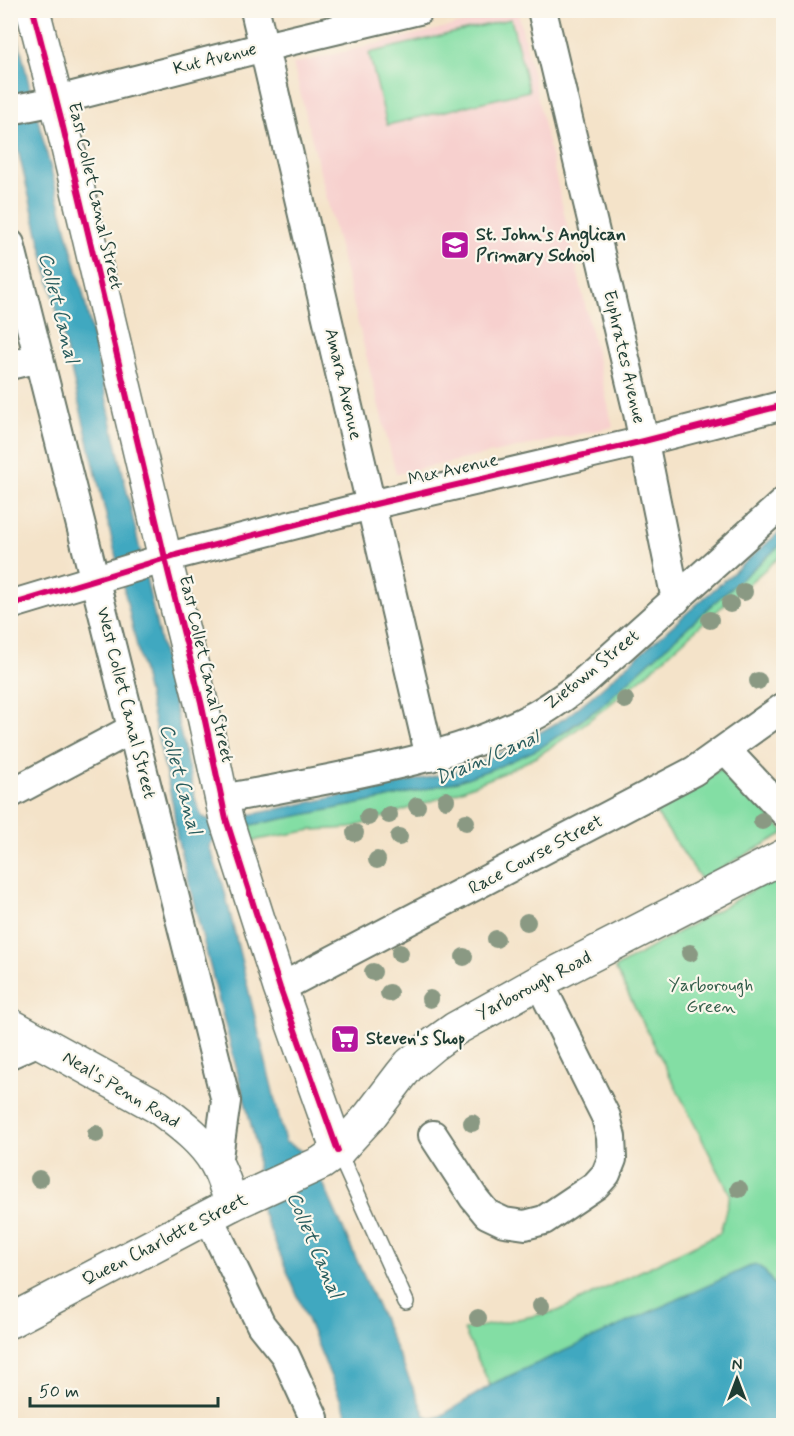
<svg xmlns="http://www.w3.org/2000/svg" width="794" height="1436" font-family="Mynerve,sans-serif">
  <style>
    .built { fill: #f7d0ce }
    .green { fill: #83dea4; stroke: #518e6c; stroke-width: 1.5 }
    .water { fill: #40a8c0; stroke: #30727a; stroke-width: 1.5 }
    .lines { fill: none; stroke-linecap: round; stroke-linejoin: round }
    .service-casing { stroke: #6a7768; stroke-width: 18 }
    .minor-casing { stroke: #6a7768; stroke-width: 32 }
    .tertiary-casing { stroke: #6a7768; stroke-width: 36 }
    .secondary-casing { stroke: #6a7768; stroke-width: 36 }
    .service { stroke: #fff; stroke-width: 15 }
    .minor { stroke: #fff; stroke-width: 28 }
    .tertiary { stroke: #fff; stroke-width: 33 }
    .secondary { stroke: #fff; stroke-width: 33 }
    .cycleway-casing { stroke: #fbf7ec; stroke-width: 10 }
    .cycleway { stroke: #d6006c; stroke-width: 6 }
    .tree { fill: #8a9983 }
    .labels { text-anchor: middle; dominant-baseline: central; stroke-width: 4.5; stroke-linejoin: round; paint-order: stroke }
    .street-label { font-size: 18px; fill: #1f3d34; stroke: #fbf7ec }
    .poi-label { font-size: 18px; font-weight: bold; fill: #1f3d34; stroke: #fbf7ec; text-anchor: start }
    .park-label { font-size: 18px; fill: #335d4a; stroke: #fbf7ec }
    .water-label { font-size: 20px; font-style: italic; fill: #295d5e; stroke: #fbf7ec }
  </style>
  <rect width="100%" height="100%" fill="#fbf7ec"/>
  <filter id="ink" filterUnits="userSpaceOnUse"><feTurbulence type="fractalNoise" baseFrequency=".0167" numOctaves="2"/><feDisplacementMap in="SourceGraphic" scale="12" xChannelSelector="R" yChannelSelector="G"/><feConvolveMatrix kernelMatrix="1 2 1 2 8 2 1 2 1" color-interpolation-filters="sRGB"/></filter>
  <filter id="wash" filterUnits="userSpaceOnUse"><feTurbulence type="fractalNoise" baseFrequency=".008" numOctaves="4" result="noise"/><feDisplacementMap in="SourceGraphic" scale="24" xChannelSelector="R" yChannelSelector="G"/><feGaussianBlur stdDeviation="1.35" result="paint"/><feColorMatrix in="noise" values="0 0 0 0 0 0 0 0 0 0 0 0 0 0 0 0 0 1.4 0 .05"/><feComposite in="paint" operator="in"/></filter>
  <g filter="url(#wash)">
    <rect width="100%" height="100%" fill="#f4e3c9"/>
    <!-- built -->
    <path class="built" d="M 514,11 L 518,11 L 613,427 L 396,474 L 293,64 Z"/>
    <!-- green -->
    <g class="green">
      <path d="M 511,19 L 529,91 L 387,125 L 369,53 Z"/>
      <path d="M 783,543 L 783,554 L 702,624 L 650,671 L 609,705 L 568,736 L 536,757 L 499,775 L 452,794 L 351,828 L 312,830 L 251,841 L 246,826 L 384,799 L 458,781 L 500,766 L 567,731 L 600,707 L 718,599 Z"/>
      <path d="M 721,769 L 783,830 L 783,834 L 701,879 L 652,807 Z"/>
      <path d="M 783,873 L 783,1292 C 770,1285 768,1269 755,1265 L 490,1385 L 464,1330 L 558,1311 L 720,1233 L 730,1194 L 615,968 Z"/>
    </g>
    <!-- water -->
    <path class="water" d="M 10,11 L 12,11 L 31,93 L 83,293 L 195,799 L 202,817 L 216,822 L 454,772 L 513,748 L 565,718 L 591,697 L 783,529 L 783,543 L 718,599 L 600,707 L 540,748 L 500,766 L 458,781 L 384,799 L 220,831 L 209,846 L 223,884 L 285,1142 L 311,1156 L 425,1415 C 430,1420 434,1418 441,1416 L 496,1382 L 755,1264 C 767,1268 769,1284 783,1292 L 783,1425 L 351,1425 L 257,1199 L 257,1148 L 177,838 L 173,805 L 126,598 L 16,142 L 11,125 Z"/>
  </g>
  <g filter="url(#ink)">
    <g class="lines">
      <!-- service casing -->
      <g class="service-casing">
        <path id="service" d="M 338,1151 L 406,1302"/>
      </g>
      <!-- minor casing -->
      <g class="minor-casing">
        <g id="minor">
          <path d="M 255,10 L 430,757"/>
          <path d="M 542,10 L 638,413 L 676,600"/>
          <path d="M 10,110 L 46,103 L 264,47 L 419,10"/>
          <path d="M 10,244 L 226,1101 L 217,1164"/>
          <path d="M 10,365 L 39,358"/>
          <path d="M 10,605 L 176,555 L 371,505 L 644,441 L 784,405"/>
          <path d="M 726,750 L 784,812"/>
          <path d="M 10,794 L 132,729"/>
          <path d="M 221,799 C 257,793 293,786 329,779 C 399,765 471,750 534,716 C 551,707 565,696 580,685 L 784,502"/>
          <path d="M 280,988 L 694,771 L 784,707"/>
          <path d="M 10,1054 L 39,1041"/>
          <path d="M 433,1135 L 474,1198 L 487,1214 L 504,1222 L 525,1225 L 544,1220 L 596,1185 L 606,1174 L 612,1159 L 611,1137 L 606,1117 L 539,982"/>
          <path d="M 208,1216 L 261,1325 L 285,1355 L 314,1418"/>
        </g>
      </g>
      <!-- tertiary casing -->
      <g class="tertiary-casing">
        <g id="tertiary">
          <path d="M 33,10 L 62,123 L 169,575 L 201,702 L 226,819 L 280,988 L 338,1151"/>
          <path d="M 10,1025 L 158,1107 C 179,1123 203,1140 216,1163 C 223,1175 227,1191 232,1204"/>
        </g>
      </g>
      <!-- secondary casing -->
      <g class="secondary-casing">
        <path id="secondary" d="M 10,1321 L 232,1204 L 321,1163 L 338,1151 L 348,1140 L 369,1117 L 401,1075 L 410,1064 L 434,1044 L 455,1029 L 539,982 L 784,856"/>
      </g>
      <!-- service -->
      <use href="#service" class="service"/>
      <!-- minor -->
      <use href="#minor" class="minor"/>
      <!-- tertiary -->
      <use href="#tertiary" class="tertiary"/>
      <!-- secondary -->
      <use href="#secondary" class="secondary"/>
      <!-- cycleway casing -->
      <g class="cycleway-casing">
        <g id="cycleway">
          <path d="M 33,10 L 62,123 L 169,575 L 201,702 L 226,819 L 280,988 L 338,1151"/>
          <path d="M 10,605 L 176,555 L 371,505 L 644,441 L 784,405"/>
        </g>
      </g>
      <!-- cycleway -->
      <use href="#cycleway" class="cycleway"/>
    </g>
    <!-- trees -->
    <g class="tree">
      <circle cx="744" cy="592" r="9"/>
      <circle cx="730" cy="604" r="9"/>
      <circle cx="710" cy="620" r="9"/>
      <circle cx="758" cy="681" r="9"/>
      <circle cx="625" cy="700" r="9"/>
      <circle cx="446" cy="800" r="9"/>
      <circle cx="417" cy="806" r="9"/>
      <circle cx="389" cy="815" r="9"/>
      <circle cx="368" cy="817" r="9"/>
      <circle cx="762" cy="821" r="9"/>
      <circle cx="466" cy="822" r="9"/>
      <circle cx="355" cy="833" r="9"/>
      <circle cx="399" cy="837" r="9"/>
      <circle cx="377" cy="860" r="9"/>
      <circle cx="527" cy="922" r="9"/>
      <circle cx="496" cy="939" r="9"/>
      <circle cx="400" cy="953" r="9"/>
      <circle cx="690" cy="953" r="9"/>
      <circle cx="464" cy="957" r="9"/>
      <circle cx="373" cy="972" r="9"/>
      <circle cx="389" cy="993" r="9"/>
      <circle cx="430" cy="999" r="9"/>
      <circle cx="472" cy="1123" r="9"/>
      <circle cx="96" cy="1134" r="9"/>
      <circle cx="39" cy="1179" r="9"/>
      <circle cx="739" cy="1189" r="9"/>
      <circle cx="541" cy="1306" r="9"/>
      <circle cx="478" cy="1318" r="9"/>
    </g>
  </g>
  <!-- icons -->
  <defs>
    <g id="school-square" transform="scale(1.5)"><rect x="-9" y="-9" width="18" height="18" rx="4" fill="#b5179e" stroke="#fbf7ec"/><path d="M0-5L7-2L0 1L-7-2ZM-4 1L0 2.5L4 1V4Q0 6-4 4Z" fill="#fff"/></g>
    <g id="supermarket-square" transform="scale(1.5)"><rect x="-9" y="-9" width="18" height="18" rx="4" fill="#b5179e" stroke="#fbf7ec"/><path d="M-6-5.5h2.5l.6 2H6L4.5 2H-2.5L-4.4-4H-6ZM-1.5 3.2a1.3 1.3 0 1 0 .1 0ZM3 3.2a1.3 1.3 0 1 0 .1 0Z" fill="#fff"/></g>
  </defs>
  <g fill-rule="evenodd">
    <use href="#school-square" x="455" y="245"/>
    <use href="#supermarket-square" x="345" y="1039"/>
  </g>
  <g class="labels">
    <!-- street labels -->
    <g class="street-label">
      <text transform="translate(215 59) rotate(-14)">Kut Avenue</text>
      <text transform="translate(95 196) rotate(77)">East Collet Canal Street</text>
      <text transform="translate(624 357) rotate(77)">Euphrates Avenue</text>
      <text transform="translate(343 384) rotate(77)">Amara Avenue</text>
      <text transform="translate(453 470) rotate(-13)">Mex Avenue</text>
      <text transform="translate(206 669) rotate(77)">East Collet Canal Street</text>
      <text transform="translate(592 670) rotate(-39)">Zietown Street</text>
      <text transform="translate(126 703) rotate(76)">West Collet Canal Street</text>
      <text transform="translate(536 855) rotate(-28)">Race Course Street</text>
      <text transform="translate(534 986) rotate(-28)">Yarborough Road</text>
      <text transform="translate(121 1090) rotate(31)">Neal's Penn Road</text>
      <text transform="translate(165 1240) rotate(-27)">Queen Charlotte Street</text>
    </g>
    <!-- poi labels -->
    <g class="poi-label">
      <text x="476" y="235">St. John's Anglican<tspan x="476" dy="21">Primary School</tspan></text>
      <text x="366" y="1039">Steven's Shop</text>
    </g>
    <!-- park labels -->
    <g class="park-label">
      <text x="711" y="986">Yarborough<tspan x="711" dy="21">Green</tspan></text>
    </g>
    <!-- water labels -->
    <g class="water-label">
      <text transform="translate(58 308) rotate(76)">Collet Canal</text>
      <text transform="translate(487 758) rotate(-23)">Drain/Canal</text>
      <text transform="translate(180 779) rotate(75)">Collet Canal</text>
      <text transform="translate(314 1245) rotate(67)">Collet Canal</text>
    </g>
  </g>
  <!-- margin -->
  <rect width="794" height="1436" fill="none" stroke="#fbf7ec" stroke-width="36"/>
  <!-- north arrow -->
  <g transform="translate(737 1379)" stroke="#fbf7ec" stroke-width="4.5" paint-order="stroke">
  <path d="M0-4.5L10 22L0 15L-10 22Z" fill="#1f3d34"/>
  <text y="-9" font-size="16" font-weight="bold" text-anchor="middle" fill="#1f3d34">N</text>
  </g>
  <!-- scale -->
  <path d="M30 1397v9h188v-9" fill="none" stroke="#1f3d34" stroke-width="3"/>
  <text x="39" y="1397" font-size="18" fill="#1f3d34" stroke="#fbf7ec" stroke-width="4.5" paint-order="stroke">50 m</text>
</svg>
